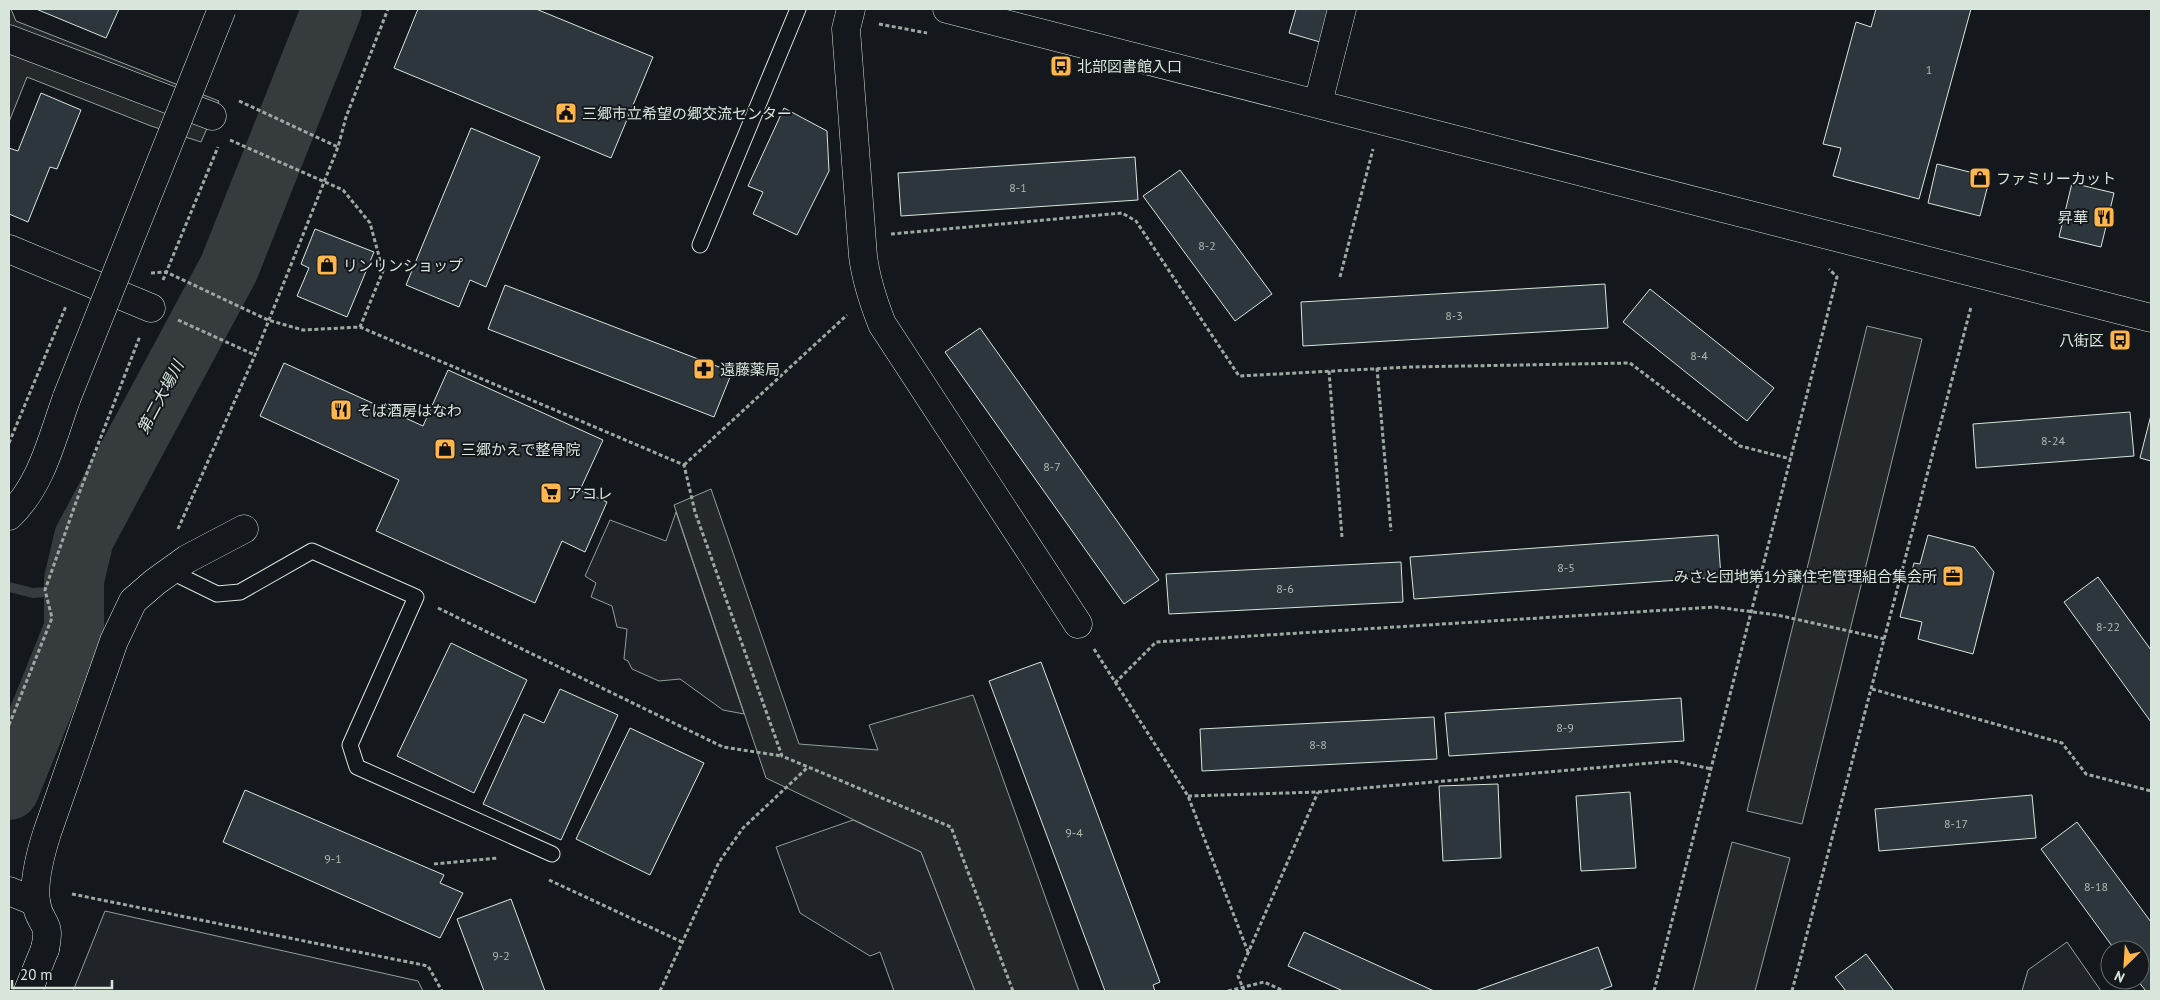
<svg xmlns="http://www.w3.org/2000/svg" width="2160" height="1000" font-family="'PT Sans','Noto Sans JP',sans-serif">
  <style>
    .green { fill: #202428; stroke: #939e99 }
    .parking { fill: #24282b; stroke: #939e99 }
    .lines { fill: none; stroke-linecap: round; stroke-linejoin: round }
    .stream { stroke: #363b3e; stroke-width: 10 }
    .river { stroke: #363b3e; stroke-width: 60 }
    .building { fill: #2c363c; stroke: #d8e6dc }
    .lane-casing { stroke: #d8e6dc; stroke-width: 17 }
    .street-casing { stroke: #d8e6dc; stroke-width: 29 }
    .secondary-casing { stroke: #d8e6dc; stroke-width: 29 }
    .path { stroke: #9da8a2; stroke-width: 3; stroke-dasharray: 4 2.5; stroke-linecap: butt }
    .lane { stroke: #14181c; stroke-width: 15 }
    .street { stroke: #14181c; stroke-width: 28 }
    .secondary { stroke: #14181c; stroke-width: 28 }
    .secondary-bridge-casing { stroke: #d8e6dc; stroke-width: 29; stroke-linecap: butt }
    .secondary-bridge { stroke: #14181c; stroke-width: 28 }
    .labels { text-anchor: middle; dominant-baseline: central; stroke-width: 4; stroke-linejoin: round; paint-order: stroke }
    .number-label { font-size: 12px; fill: #adbab4 }
    .poi-label { font-size: 15px; fill: #d8e6dc; stroke: #14181c; text-anchor: start }
    .water-label { font-size: 16px; font-style: italic; fill: #d8e6dc; stroke: #14181c }
  </style>
  <rect width="100%" height="100%" fill="#14181c"/>
  <!-- green -->
  <g class="green">
    <path d="M 676,512 L 744,714 L 723,710 L 680,679 L 659,681 L 632,669 L 628,661 L 624,659 L 627,629 L 617,627 L 612,606 L 591,597 L 596,583 L 585,576 L 610,520 L 666,541 Z"/>
    <path d="M 853,820 L 921,852 L 975,991 L 894,991 L 880,952 L 870,956 L 800,913 L 776,847 Z"/>
    <path d="M 105,911 L 418,981 L 423,991 L 73,991 Z"/>
    <path d="M 2067,942 L 2101,991 L 2022,991 L 2028,970 Z"/>
  </g>
  <!-- parking -->
  <g class="parking">
    <path d="M 9,9 L 11,9 L 16,21 L 219,101 L 201,142 L 151,126 L 27,77 L 9,122 Z"/>
    <path d="M 1867,326 L 1922,339 L 1802,824 L 1747,811 Z"/>
    <path d="M 711,489 L 799,744 L 878,750 L 869,725 L 973,695 L 1079,991 L 975,991 L 921,852 L 766,778 L 674,505 Z"/>
    <path d="M 1732,842 L 1790,858 L 1755,991 L 1693,991 Z"/>
  </g>
  <g class="lines">
    <!-- stream -->
    <path class="stream" d="M 9,587 L 33,593 L 74,590"/>
    <!-- river -->
    <path class="river" d="M 9,790 L 74,629 L 74,580 L 84,538 L 229,268 L 332,9"/>
  </g>
  <!-- building -->
  <g class="building">
    <path d="M 36,9 L 119,9 L 106,38 Z"/>
    <path d="M 418,9 L 536,9 L 653,57 L 611,158 L 394,68 Z"/>
    <path d="M 1296,9 L 1329,9 L 1320,42 L 1289,33 Z"/>
    <path d="M 1876,9 L 1971,9 L 1919,199 L 1833,176 L 1841,148 L 1823,144 L 1856,22 L 1871,27 Z"/>
    <path d="M 41,93 L 81,110 L 57,169 L 50,167 L 28,222 L 9,214 L 9,148 L 18,151 Z"/>
    <path d="M 784,108 L 827,131 L 829,171 L 797,235 L 753,214 L 763,192 L 748,186 Z"/>
    <path d="M 471,128 L 540,157 L 486,287 L 470,280 L 459,307 L 406,285 Z"/>
    <path d="M 1135,157 L 1138,200 L 901,216 L 898,173 Z"/>
    <path d="M 1937,164 L 1990,177 L 1980,216 L 1928,203 Z"/>
    <path d="M 1180,170 L 1272,294 L 1235,321 L 1143,196 Z"/>
    <path d="M 2072,183 L 2114,193 L 2101,247 L 2059,237 Z"/>
    <path d="M 315,229 L 374,252 L 347,317 L 297,296 L 309,268 L 301,264 Z"/>
    <path d="M 1605,284 L 1608,328 L 1303,346 L 1301,302 Z"/>
    <path d="M 505,285 L 732,372 L 714,417 L 488,329 Z"/>
    <path d="M 1650,289 L 1774,388 L 1747,421 L 1623,322 Z"/>
    <path d="M 980,328 L 1159,580 L 1124,604 L 945,352 Z"/>
    <path d="M 284,363 L 423,426 L 448,370 L 603,440 L 580,490 L 607,502 L 585,552 L 562,541 L 535,603 L 376,531 L 399,480 L 260,416 Z"/>
    <path d="M 2130,412 L 2134,456 L 1976,468 L 1973,424 Z"/>
    <path d="M 2151,415 L 2151,461 L 2140,458 Z"/>
    <path d="M 1718,535 L 1721,577 L 1414,599 L 1410,557 Z"/>
    <path d="M 1928,535 L 1974,547 L 1994,572 L 1973,654 L 1918,639 L 1922,622 L 1900,617 L 1914,563 L 1920,564 Z"/>
    <path d="M 1401,562 L 1403,602 L 1169,614 L 1166,574 Z"/>
    <path d="M 2098,577 L 2151,650 L 2151,722 L 2064,602 Z"/>
    <path d="M 451,643 L 527,680 L 474,793 L 397,756 Z"/>
    <path d="M 1041,662 L 1160,982 L 1153,985 L 1155,991 L 1105,991 L 989,681 Z"/>
    <path d="M 560,689 L 618,715 L 561,840 L 483,804 L 524,714 L 544,723 Z"/>
    <path d="M 1681,698 L 1684,741 L 1449,756 L 1445,713 Z"/>
    <path d="M 1434,717 L 1437,759 L 1202,771 L 1200,729 Z"/>
    <path d="M 630,728 L 704,763 L 650,875 L 576,839 Z"/>
    <path d="M 1498,784 L 1501,858 L 1443,861 L 1439,786 Z"/>
    <path d="M 245,790 L 444,875 L 440,883 L 463,893 L 440,938 L 223,842 Z"/>
    <path d="M 1630,792 L 1636,868 L 1581,871 L 1576,796 Z"/>
    <path d="M 2032,795 L 2036,838 L 1879,851 L 1875,809 Z"/>
    <path d="M 2077,822 L 2151,922 L 2151,991 L 2146,991 L 2137,980 L 2140,980 L 2140,950 L 2115,950 L 2041,849 Z"/>
    <path d="M 511,899 L 545,991 L 484,991 L 457,919 Z"/>
    <path d="M 1304,932 L 1434,991 L 1343,991 L 1288,966 Z"/>
    <path d="M 1598,947 L 1612,986 L 1598,991 L 1475,991 Z"/>
    <path d="M 1866,954 L 1894,991 L 1846,991 L 1835,977 Z"/>
  </g>
  <g class="lines">
    <!-- lane casing -->
    <g class="lane-casing">
      <g id="lane">
        <path d="M 700,245 L 798,9"/>
        <path d="M 170,571 L 217,594 L 240,592 L 312,551 L 416,597 L 350,745 L 357,767 L 552,854"/>
      </g>
    </g>
    <!-- street casing -->
    <g class="street-casing">
      <g id="street">
        <path d="M 851,9 L 846,29 L 863,256 C 866,280 873,301 882,324 L 1078,624"/>
        <path d="M 9,39 L 212,116"/>
        <path d="M 1318,103 L 1342,9"/>
        <path d="M 9,249 L 151,308"/>
        <path d="M 9,891 L 36,902"/>
        <path d="M 45,949 C 52,920 39,925 36,902 C 33,882 41,852 47,833 L 114,641 L 133,601 L 155,582 L 187,559 L 244,529"/>
      </g>
    </g>
    <!-- secondary casing -->
    <g class="secondary-casing">
      <g id="secondary">
        <path d="M 947,9 L 2151,318"/>
        <path d="M 9,516 C 42,485 52,438 67,397"/>
        <path d="M 28,991 L 45,949"/>
      </g>
    </g>
    <!-- path -->
    <g class="path">
      <path d="M 879,24 L 927,33"/>
      <path d="M 239,101 L 338,147"/>
      <path d="M 230,140 L 343,190 L 370,223 L 383,271 L 360,327"/>
      <path d="M 891,234 L 1122,213 L 1136,221 L 1239,376 L 1410,367 L 1630,363 L 1740,446 L 1791,459"/>
      <path d="M 151,273 L 166,272 L 268,320 L 303,330 L 360,327 L 684,465 L 695,512 L 782,756 L 951,827 L 1013,991"/>
      <path d="M 1340,277 L 1373,149"/>
      <path d="M 163,280 L 218,147"/>
      <path d="M 178,320 L 255,355"/>
      <path d="M 1377,368 L 1391,531"/>
      <path d="M 1329,371 L 1342,537"/>
      <path d="M 9,443 L 66,306"/>
      <path d="M 684,465 L 847,315"/>
      <path d="M 178,529 L 255,355 L 338,147 L 346,117 L 388,9"/>
      <path d="M 438,608 L 723,747 L 782,756"/>
      <path d="M 1094,649 L 1188,796 L 1248,952"/>
      <path d="M 1115,683 L 1156,642 L 1715,607 L 1777,615 L 1885,639"/>
      <path d="M 1872,689 L 2062,743 L 2086,774 L 2151,791"/>
      <path d="M 9,725 L 52,618 L 45,590 L 80,491 L 140,336"/>
      <path d="M 1188,796 L 1318,792 L 1674,761 L 1712,769"/>
      <path d="M 434,864 L 498,858"/>
      <path d="M 549,880 L 682,942"/>
      <path d="M 72,894 L 428,966 L 442,991"/>
      <path d="M 660,991 L 719,862 L 743,828 L 808,767"/>
      <path d="M 1228,991 L 1264,982 L 1284,991"/>
      <path d="M 1244,991 L 1238,976 L 1318,792"/>
      <path d="M 1654,991 L 1837,277 L 1829,269"/>
      <path d="M 1792,991 L 1971,307"/>
    </g>
    <!-- lane -->
    <use href="#lane" class="lane"/>
    <!-- street -->
    <use href="#street" class="street"/>
    <!-- secondary -->
    <use href="#secondary" class="secondary"/>
    <!-- secondary-bridge casing -->
    <g class="secondary-bridge-casing">
      <path id="secondary-bridge" d="M 67,397 L 222,9"/>
    </g>
    <!-- secondary-bridge -->
    <use href="#secondary-bridge" class="secondary-bridge"/>
  </g>
  <!-- icons -->
  <defs>
    <g id="bus-square" transform="scale(1.125)"><rect x="-9" y="-9" width="18" height="18" rx="4" fill="#ffb74d" stroke="#14181c"/><path d="M-5-6H5V4H4V6H2V4H-2V6H-4V4H-5ZM-3.5-4V0h7V-4ZM-3.5 1.2v1.5H-2V1.2ZM2 1.2v1.5H3.5V1.2Z" fill="#111"/></g>
    <g id="civic-square" transform="scale(1.125)"><rect x="-9" y="-9" width="18" height="18" rx="4" fill="#ffb74d" stroke="#14181c"/><path d="M-.6-6.5H3V-4.5H.6V-3L4-1V1h2V6H-6V1h2V-1L-.6-3ZM-1.2 2.5V6h2.4V2.5Z" fill="#111"/></g>
    <g id="shop-square" transform="scale(1.125)"><rect x="-9" y="-9" width="18" height="18" rx="4" fill="#ffb74d" stroke="#14181c"/><path d="M-5-2.5h2.3a2.7 3.5 0 0 1 5.4 0H5L5.5 6h-11ZM-1.5-2.5h3a1.5 2.3 0 0 0-3 0Z" fill="#111"/></g>
    <g id="restaurant-square" transform="scale(1.125)"><rect x="-9" y="-9" width="18" height="18" rx="4" fill="#ffb74d" stroke="#14181c"/><path d="M-5-6h1v4h1v-4h1v4h1v-4h1v5L-1.5 .5V6h-2V.5L-5-1ZM5-6V6H3V1.5H1.5Q1.5-4 5-6Z" fill="#111"/></g>
    <g id="pharmacy-square" transform="scale(1.125)"><rect x="-9" y="-9" width="18" height="18" rx="4" fill="#ffb74d" stroke="#14181c"/><path d="M-2-6h4v4h4v4h-4v4h-4v-4h-4v-4h4Z" fill="#111"/></g>
    <g id="supermarket-square" transform="scale(1.125)"><rect x="-9" y="-9" width="18" height="18" rx="4" fill="#ffb74d" stroke="#14181c"/><path d="M-6-5.5h2.5l.6 2H6L4.5 2H-2.5L-4.4-4H-6ZM-1.5 3.2a1.3 1.3 0 1 0 .1 0ZM3 3.2a1.3 1.3 0 1 0 .1 0Z" fill="#111"/></g>
    <g id="office-square" transform="scale(1.125)"><rect x="-9" y="-9" width="18" height="18" rx="4" fill="#ffb74d" stroke="#14181c"/><path d="M-6-3h4V-5.5h4V-3h4V5H-6ZM-1-4.5V-3h2v-1.5ZM-6 0V1H6V0Z" fill="#111"/></g>
  </defs>
  <g fill-rule="evenodd">
    <use href="#bus-square" x="1061" y="66"/>
    <use href="#civic-square" x="566" y="113"/>
    <use href="#shop-square" x="1980" y="178"/>
    <use href="#restaurant-square" x="2104" y="217"/>
    <use href="#shop-square" x="327" y="265"/>
    <use href="#bus-square" x="2120" y="340"/>
    <use href="#pharmacy-square" x="704" y="369"/>
    <use href="#restaurant-square" x="341" y="410"/>
    <use href="#shop-square" x="445" y="449"/>
    <use href="#supermarket-square" x="551" y="493"/>
    <use href="#office-square" x="1953" y="576"/>
  </g>
  <g class="labels">
    <!-- number labels -->
    <g class="number-label">
      <text x="1929" y="69">1</text>
      <text x="1018" y="187">8-1</text>
      <text x="1207" y="245">8-2</text>
      <text x="1454" y="315">8-3</text>
      <text x="1699" y="355">8-4</text>
      <text x="2053" y="440">8-24</text>
      <text x="1052" y="466">8-7</text>
      <text x="1566" y="567">8-5</text>
      <text x="1285" y="588">8-6</text>
      <text x="2108" y="626">8-22</text>
      <text x="1565" y="727">8-9</text>
      <text x="1318" y="744">8-8</text>
      <text x="1956" y="823">8-17</text>
      <text x="1074" y="832">9-4</text>
      <text x="333" y="858">9-1</text>
      <text x="2096" y="886">8-18</text>
      <text x="501" y="955">9-2</text>
    </g>
    <!-- poi labels -->
    <g class="poi-label">
      <text x="1077" y="66">北部図書館入口</text>
      <text x="582" y="113">三郷市立希望の郷交流センター</text>
      <text x="1996" y="178">ファミリーカット</text>
      <text x="2088" y="217" text-anchor="end">昇華</text>
      <text x="343" y="265">リンリンショップ</text>
      <text x="2104" y="340" text-anchor="end">八街区</text>
      <text x="720" y="369">遠藤薬局</text>
      <text x="357" y="410">そば酒房はなわ</text>
      <text x="461" y="449">三郷かえで整骨院</text>
      <text x="567" y="493">アコレ</text>
      <text x="1937" y="576" text-anchor="end">みさと団地第1分譲住宅管理組合集会所</text>
    </g>
    <!-- water labels -->
    <g class="water-label">
      <text transform="translate(160 397) rotate(-62)">第二大場川</text>
    </g>
  </g>
  <!-- border -->
  <rect width="2160" height="1000" fill="none" stroke="#d8e6dc" stroke-width="20"/>
  <!-- north arrow -->
  <g transform="translate(2125 965) rotate(205)"><circle r="24" fill="#14181c" stroke="#626a69"/>
  <path d="M0-4L9 19L0 12L-9 19Z" fill="#ffb74d"/>
  <text y="-8" font-size="14" font-weight="bold" text-anchor="middle" fill="#d8e6dc">N</text>
  </g>
  <!-- scale -->
  <path d="M12 980v8h100v-8" fill="none" stroke="#d8e6dc" stroke-width="2.5"/>
  <text x="20" y="980" font-size="15" fill="#d8e6dc" stroke="#14181c" stroke-width="4" paint-order="stroke">20 m</text>
</svg>
